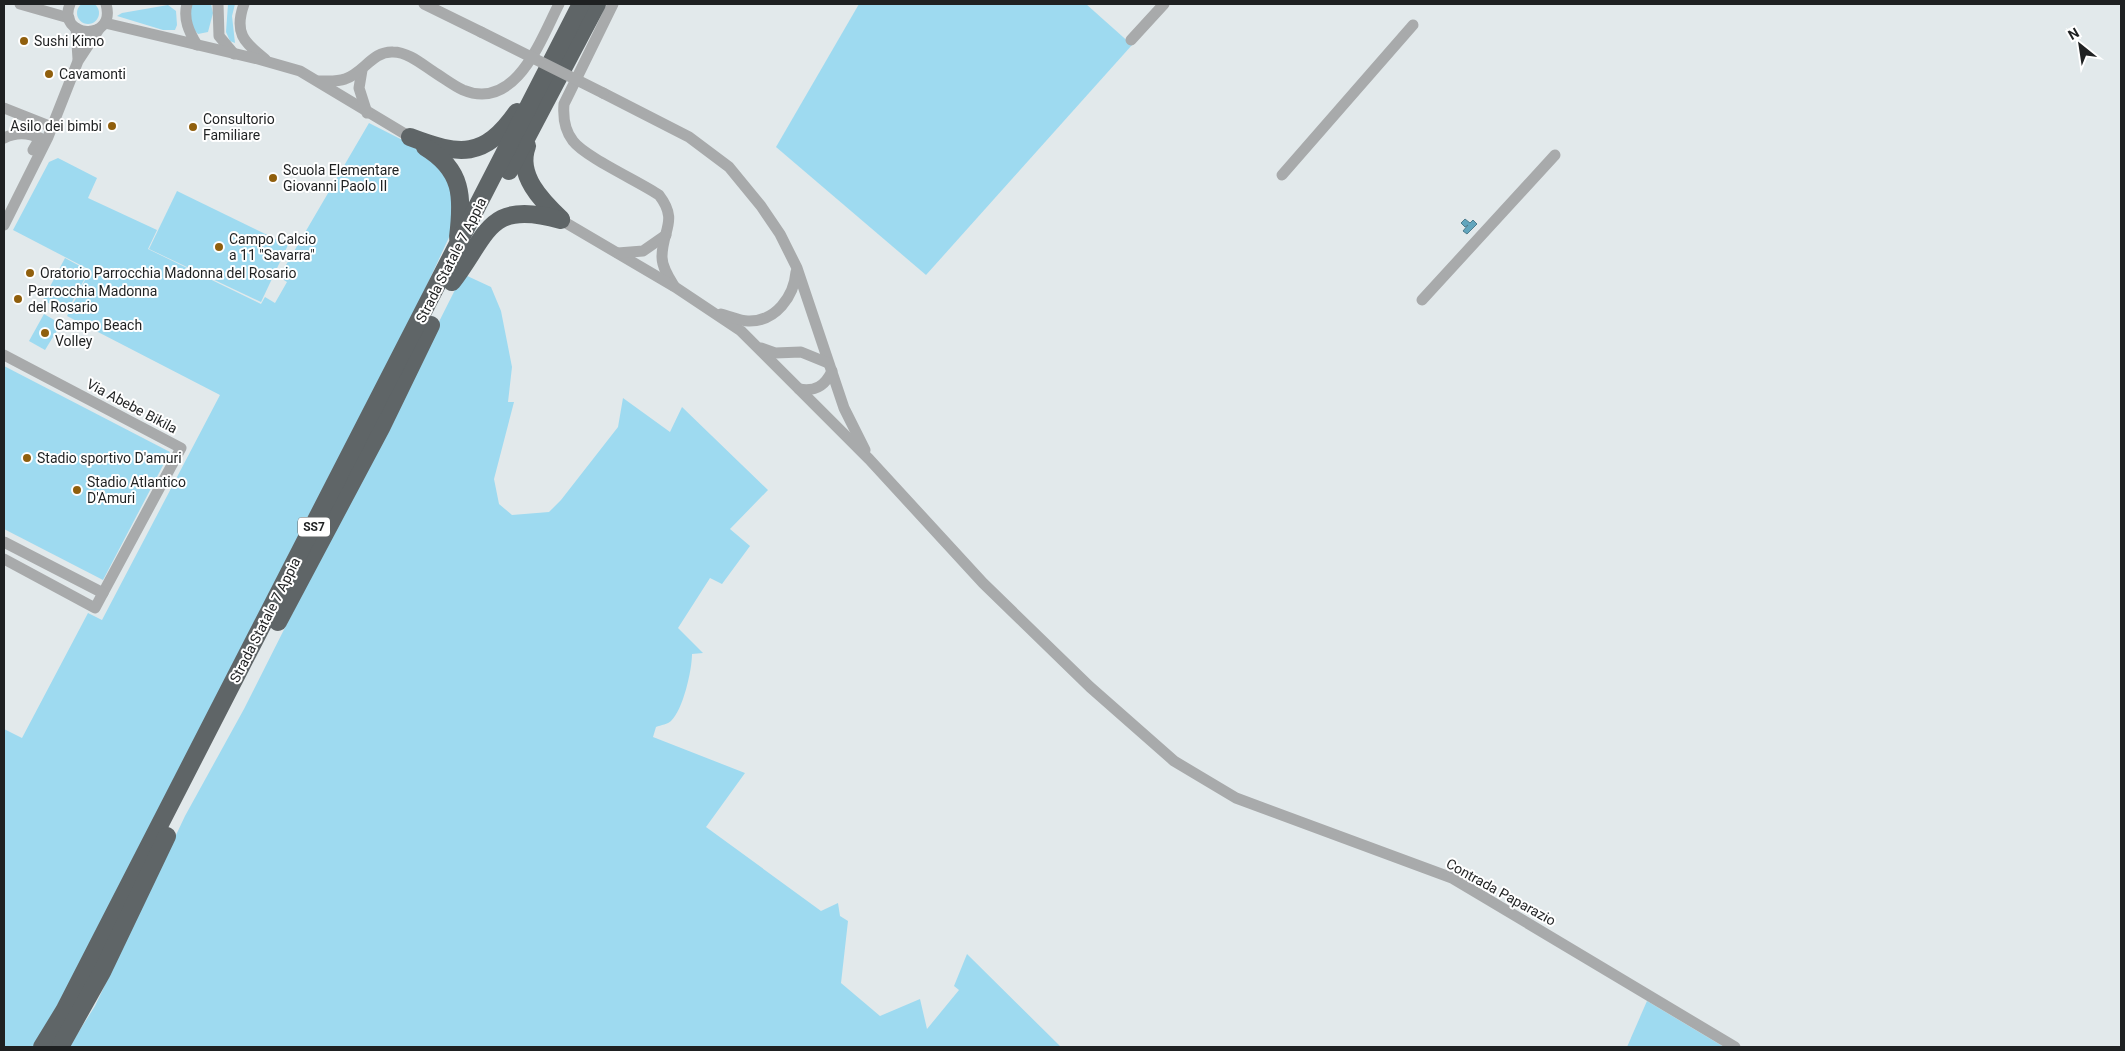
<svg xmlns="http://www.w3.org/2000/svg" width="2125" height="1051" font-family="Roboto,sans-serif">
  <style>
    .green { fill: #9edaf0 }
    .water { fill: #61a5bd; stroke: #4d7d8e }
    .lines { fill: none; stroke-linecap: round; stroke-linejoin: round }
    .minor { stroke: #a8aaab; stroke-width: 11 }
    .highway { stroke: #5f6567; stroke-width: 18 }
    .minor-bridge { stroke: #a8aaab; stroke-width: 11 }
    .poi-dot { fill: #905f0d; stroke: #fff; stroke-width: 2 }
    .labels { text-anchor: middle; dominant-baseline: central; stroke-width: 4; stroke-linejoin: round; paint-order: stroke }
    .shield { fill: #fff; stroke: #626464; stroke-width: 1 }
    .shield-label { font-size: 12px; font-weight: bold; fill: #1f2122 }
    .poi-label { font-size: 14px; fill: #1f2122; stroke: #fff; text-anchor: start }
    .street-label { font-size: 14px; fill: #1f2122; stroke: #fff }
  </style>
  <rect width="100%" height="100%" fill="#e2e9eb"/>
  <!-- green -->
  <g class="green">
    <circle cx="88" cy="13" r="11"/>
    <path d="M 191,4 L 211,4 L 213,13 L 208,32 L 198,34 L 191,27 Z"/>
    <path d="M 228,4 L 235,4 L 232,16 L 235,43 L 230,41 L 226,32 Z"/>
    <path d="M 859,4 L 1086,4 L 1132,45 L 926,275 L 776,147 Z"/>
    <path d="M 168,5 L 176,11 L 177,25 L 175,30 L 163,30 L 117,16 L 122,13 Z"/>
    <path d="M 369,123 L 436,157 L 456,187 L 457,220 L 379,389 L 190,756 L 35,1047 L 4,1047 L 4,729 L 22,738 L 88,613 L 102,620 L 220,395 L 67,316 L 90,270 L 13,230 L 49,162 L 58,158 L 97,178 L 88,198 L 157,230 L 148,249 L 261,304 L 265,297 L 275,303 L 287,282 L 279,277 Z"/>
    <path d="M 177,191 L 288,245 L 261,302 L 149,249 Z"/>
    <path d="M 65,258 L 89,271 L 66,313 L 43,300 Z"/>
    <path d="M 463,274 L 491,287 L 501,311 L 512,367 L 508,402 L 514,402 L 494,479 L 499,504 L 512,515 L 549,512 L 561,500 L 618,427 L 623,398 L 670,432 L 682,407 L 768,490 L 730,529 L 750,546 L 722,584 L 710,578 L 678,628 L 703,653 L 692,654 C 692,670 683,710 671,721 C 668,724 661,725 656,727 L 653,737 L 745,773 L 706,827 L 821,911 L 838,903 L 840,916 L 848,921 L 841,983 L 880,1016 L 920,999 L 927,1029 L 959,990 L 954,986 L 967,954 L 1061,1047 L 69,1047 L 95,1006 L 185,816 L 244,709 Z"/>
    <path d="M 44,314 L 61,324 L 45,350 L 29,341 Z"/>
    <path d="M 4,366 L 170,452 L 103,580 L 4,529 Z"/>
    <path d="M 1647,1001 L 1724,1047 L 1627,1047 Z"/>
  </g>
  <!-- water -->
  <path class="water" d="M 1465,219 L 1470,223 L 1473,220 L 1477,224 L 1467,234 L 1463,231 L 1468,225 L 1465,227 L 1461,223 Z"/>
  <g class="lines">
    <!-- minor -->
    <g class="minor">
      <path d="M 20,4 L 69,18"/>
      <path d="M 70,4 C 56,38 117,43 106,4"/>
      <path d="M 187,4 C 183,19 189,32 197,45"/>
      <path d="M 218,4 L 219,36 L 234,54"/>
      <path d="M 244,4 C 234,32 243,42 265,59"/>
      <path d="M 424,4 L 481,32"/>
      <path d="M 613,4 L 564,104 C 563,116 565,131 573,141 C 585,157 640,182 659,195 C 679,221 662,230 662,257 C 662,267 669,278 674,286"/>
      <path d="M 105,23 L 258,59 L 300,71 L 410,137"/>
      <path d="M 76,28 L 78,59"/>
      <path d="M 1131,40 L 1164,4"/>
      <path d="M 362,70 L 359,88 L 367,113"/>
      <path d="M 319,81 C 328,81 337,82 345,79 C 364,73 372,51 393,52 C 409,52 424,66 437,74 C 445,79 454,86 463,90 C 516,112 541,39 559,4"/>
      <path d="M 603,93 L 689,137 L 729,167 L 761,206 L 780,234 L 797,268 L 844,408 L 865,450"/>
      <path d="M 4,108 L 52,127"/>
      <path d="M 4,138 C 16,132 27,132 40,138 L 33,150"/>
      <path d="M 1282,175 L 1413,25"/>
      <path d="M 561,220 L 675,287 L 741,331 L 869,459 L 983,583 L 1090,687 L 1174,761 L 1236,798 L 1452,878 L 1735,1047"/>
      <path d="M 4,225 L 48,137 L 78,61 L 99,29"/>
      <path d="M 618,253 L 643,251 L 666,235"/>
      <path d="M 1422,300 L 1555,155"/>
      <path d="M 721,314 C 730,316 740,321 748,321 C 776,322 794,296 796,272"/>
      <path d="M 761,348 L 775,353 L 801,352 L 828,363"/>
      <path d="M 4,355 L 181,448 L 103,593"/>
      <path d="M 799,389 C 815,392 825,386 832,371"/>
      <path d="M 4,542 L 103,593 L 95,608 L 4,559"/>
    </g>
    <!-- highway -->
    <g class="highway">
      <path d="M 410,137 C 460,156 484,159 517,112"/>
      <path d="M 527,146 C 516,175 542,201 561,219"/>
      <path d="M 425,147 C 463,170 463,197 458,237"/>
      <path d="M 509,171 L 597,4"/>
      <path d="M 452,282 C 489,234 487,199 561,220"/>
      <path d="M 278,622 L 381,428 L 431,325"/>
      <path d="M 42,1047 L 64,1011 L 581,4"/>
      <path d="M 60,1047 L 102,972 L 167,836"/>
    </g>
    <!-- minor-bridge -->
    <path class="minor-bridge" d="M 481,32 L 603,93"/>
  </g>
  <!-- markers -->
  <g class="poi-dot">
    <circle cx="24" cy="41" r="5"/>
    <circle cx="49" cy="74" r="5"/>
    <circle cx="112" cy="126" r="5"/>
    <circle cx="193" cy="127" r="5"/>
    <circle cx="273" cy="178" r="5"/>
    <circle cx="219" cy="247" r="5"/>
    <circle cx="30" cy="273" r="5"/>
    <circle cx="18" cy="299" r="5"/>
    <circle cx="45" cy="333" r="5"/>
    <circle cx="27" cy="458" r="5"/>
    <circle cx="77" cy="490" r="5"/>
  </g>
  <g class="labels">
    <!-- shield labels -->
    <rect class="shield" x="298" y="517.5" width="32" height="19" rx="4"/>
    <g class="shield-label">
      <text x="314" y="527">SS7</text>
    </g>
    <!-- poi labels -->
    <g class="poi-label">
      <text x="34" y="41">Sushi Kimo</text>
      <text x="59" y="74">Cavamonti</text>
      <text x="203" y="119">Consultorio<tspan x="203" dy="16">Familiare</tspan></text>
      <text x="102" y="126" text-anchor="end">Asilo dei bimbi</text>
      <text x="283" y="170">Scuola Elementare<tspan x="283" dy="16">Giovanni Paolo II</tspan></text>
      <text x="229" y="239">Campo Calcio<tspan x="229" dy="16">a 11 "Savarra"</tspan></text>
      <text x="40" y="273">Oratorio Parrocchia Madonna del Rosario</text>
      <text x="28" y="291">Parrocchia Madonna<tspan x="28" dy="16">del Rosario</tspan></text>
      <text x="55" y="325">Campo Beach<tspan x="55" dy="16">Volley</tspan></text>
      <text x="37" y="458">Stadio sportivo D'amuri</text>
      <text x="87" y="482">Stadio Atlantico<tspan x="87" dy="16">D'Amuri</tspan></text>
    </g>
    <!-- street labels -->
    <g class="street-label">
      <text transform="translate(451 260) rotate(-63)">Strada Statale 7 Appia</text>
      <text transform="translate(132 406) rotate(28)">Via Abebe Bikila</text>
      <text transform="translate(265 620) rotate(-63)">Strada Statale 7 Appia</text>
      <text transform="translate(1501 892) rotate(29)">Contrada Paparazio</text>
    </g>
  </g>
  <!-- border -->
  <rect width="2125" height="1051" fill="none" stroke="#1f2122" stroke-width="10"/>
  <!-- north arrow -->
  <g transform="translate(2080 45) rotate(330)" stroke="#ffffff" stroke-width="4" paint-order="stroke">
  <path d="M0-4L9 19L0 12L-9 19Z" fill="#1f2122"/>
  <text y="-8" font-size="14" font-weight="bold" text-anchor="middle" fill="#1f2122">N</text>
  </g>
</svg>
